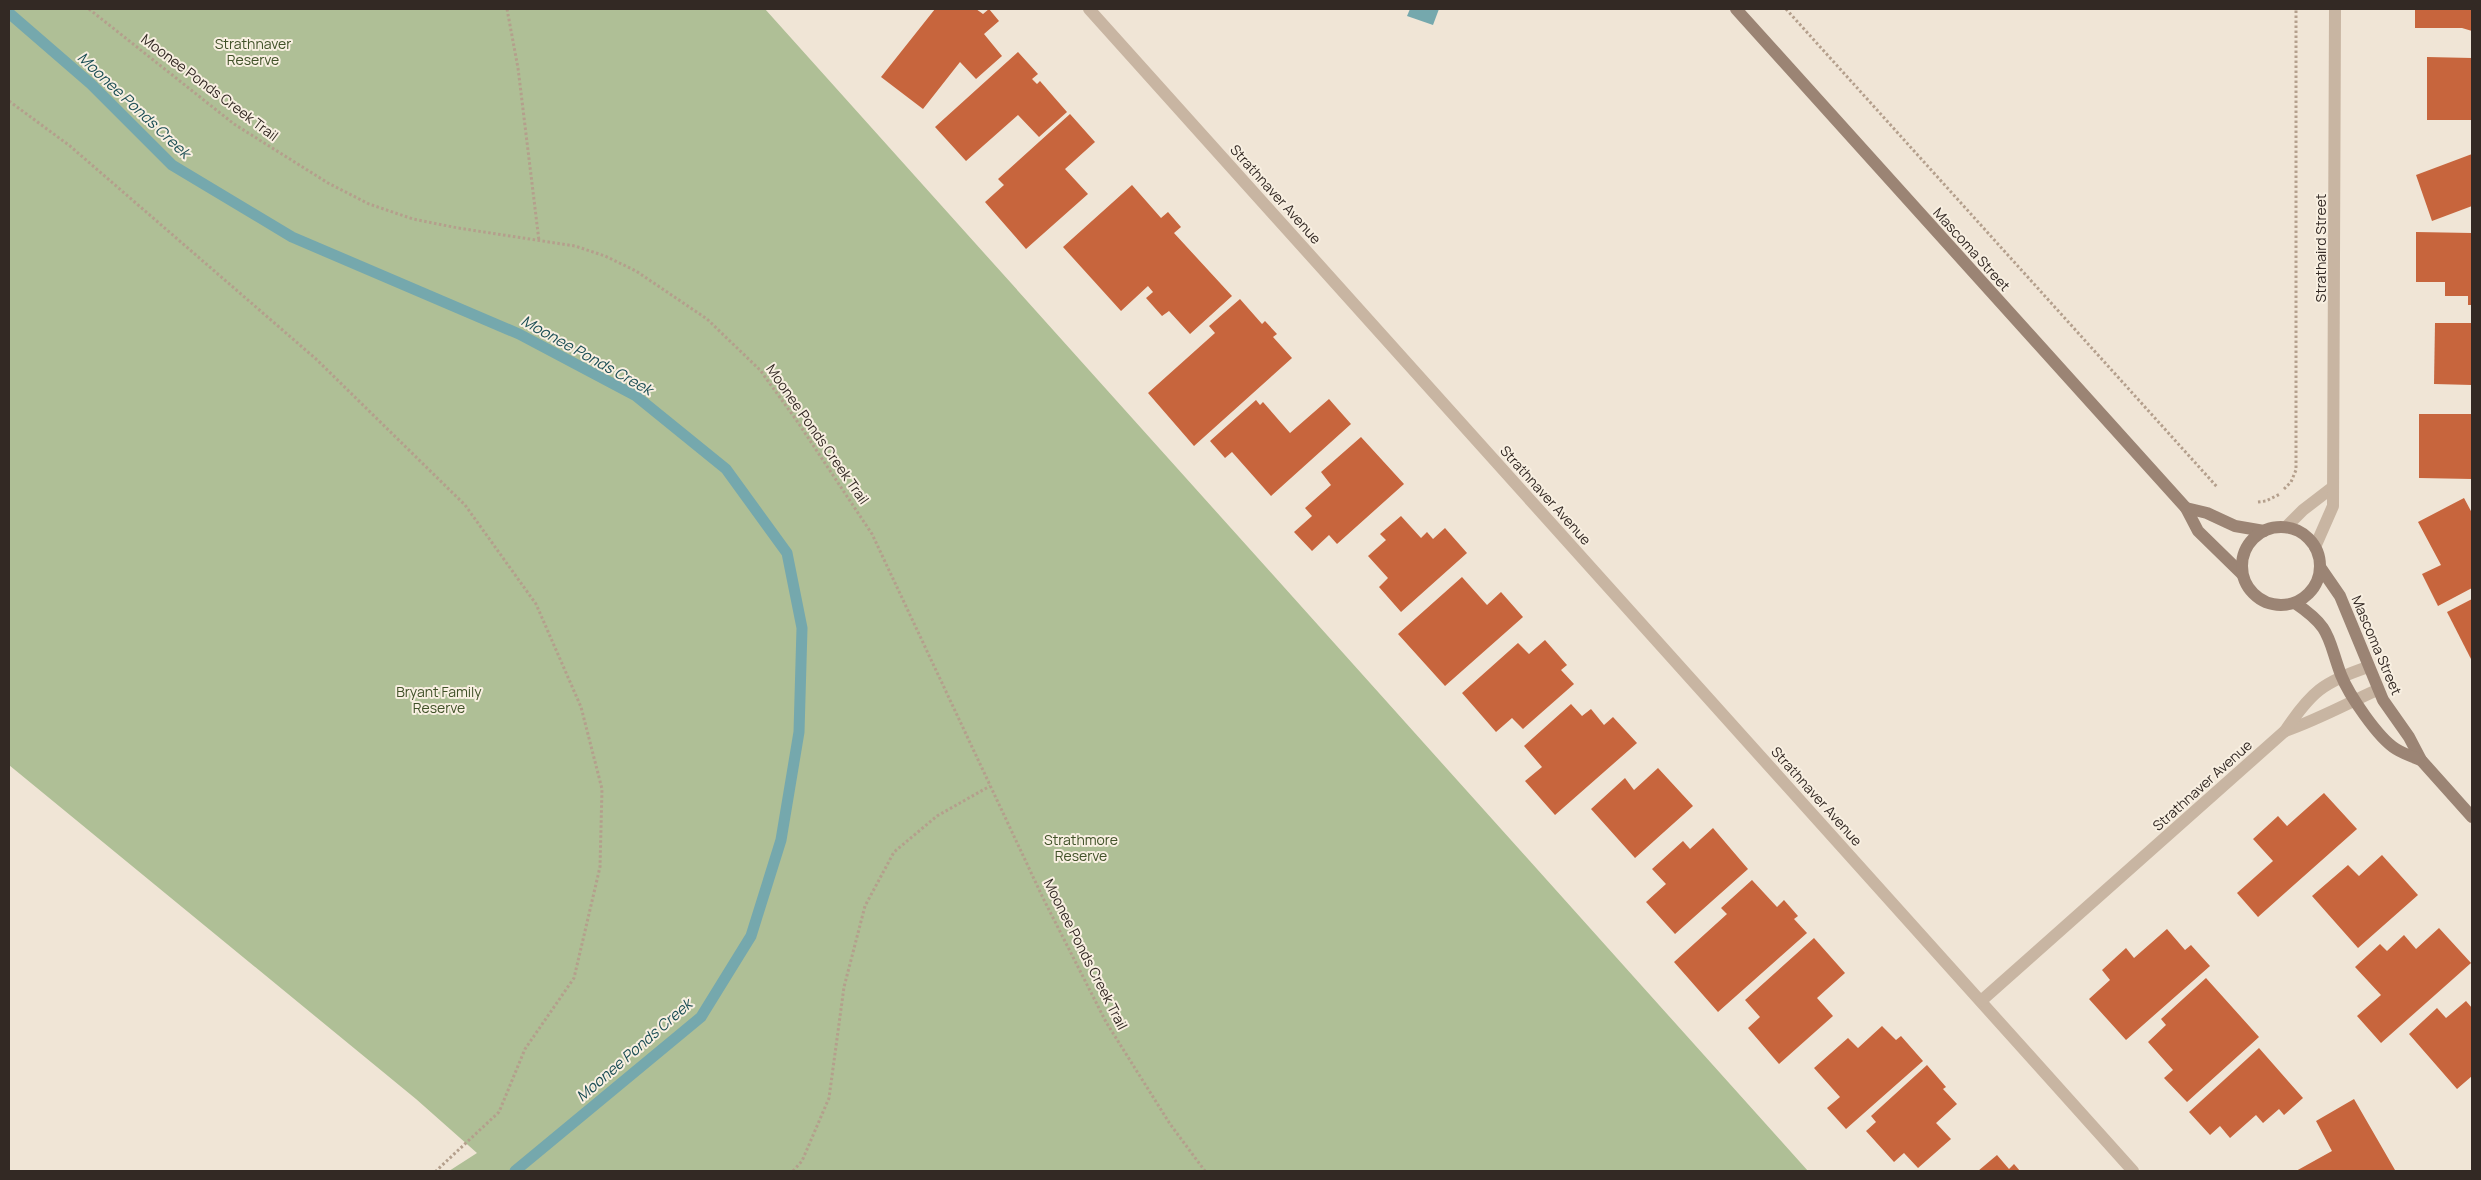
<svg xmlns="http://www.w3.org/2000/svg" width="2481" height="1180" font-family="Manrope,sans-serif">
  <style>
    .green { fill: #afbf96 }
    .water { fill: #75a8ad }
    .lines { fill: none; stroke-linecap: round; stroke-linejoin: round }
    .stream { stroke: #75a8ad; stroke-width: 11 }
    .building { fill: #c7653d }
    .path { stroke: #b49f8c; stroke-width: 3; stroke-dasharray: 2.5 2.5; stroke-linecap: butt }
    .street { stroke: #c8b5a2; stroke-width: 12 }
    .secondary { stroke: #9b8474; stroke-width: 12 }
    .labels { text-anchor: middle; dominant-baseline: central; stroke-width: 4; stroke-linejoin: round; paint-order: stroke }
    .park-label { font-size: 14px; fill: #405128; stroke: #f8efe1 }
    .street-label { font-size: 14px; fill: #332924; stroke: #f8efe1 }
    .water-label { font-size: 15px; font-style: italic; fill: #1a4d54; stroke: #f8efe1 }
  </style>
  <rect width="100%" height="100%" fill="#f0e5d6"/>
  <!-- green -->
  <path class="green" d="M 9,9 L 765,9 L 1808,1171 L 449,1171 L 477,1153 L 416,1099 L 9,765 Z"/>
  <!-- water -->
  <path class="water" d="M 1410,9 L 1439,9 L 1433,25 L 1407,16 Z"/>
  <g class="lines">
    <!-- stream -->
    <path class="stream" d="M 9,13 L 91,84 L 172,165 L 292,237 L 519,334 L 636,396 L 726,469 L 787,553 L 802,628 L 799,732 L 781,840 L 751,936 L 701,1017 L 515,1171"/>
  </g>
  <!-- building -->
  <g class="building">
    <path d="M 935,9 L 976,9 L 983,14 L 989,9 L 999,21 L 984,34 L 1002,56 L 976,79 L 960,62 L 923,109 L 881,77 Z"/>
    <path d="M 2415,9 L 2472,9 L 2472,31 L 2462,28 L 2415,28 Z"/>
    <path d="M 1018,52 L 1038,74 L 1032,79 L 1037,84 L 1040,81 L 1067,112 L 1039,137 L 1018,115 L 966,161 L 935,127 Z"/>
    <path d="M 2427,57 L 2472,58 L 2472,120 L 2427,120 Z"/>
    <path d="M 1070,114 L 1095,142 L 1065,169 L 1088,194 L 1026,249 L 985,202 L 1004,185 L 998,179 Z"/>
    <path d="M 2472,154 L 2472,206 L 2432,221 L 2416,175 Z"/>
    <path d="M 1132,185 L 1161,218 L 1168,212 L 1181,227 L 1174,233 L 1232,296 L 1190,334 L 1169,311 L 1162,316 L 1146,298 L 1153,292 L 1148,286 L 1121,311 L 1063,247 Z"/>
    <path d="M 2416,232 L 2472,233 L 2472,305 L 2468,305 L 2468,296 L 2445,296 L 2445,282 L 2416,282 Z"/>
    <path d="M 1240,299 L 1262,324 L 1265,321 L 1277,334 L 1273,337 L 1292,358 L 1194,446 L 1148,393 L 1215,333 L 1209,326 Z"/>
    <path d="M 2435,323 L 2472,323 L 2472,385 L 2434,384 Z"/>
    <path d="M 1329,399 L 1351,424 L 1271,496 L 1232,452 L 1225,458 L 1210,441 L 1256,400 L 1260,405 L 1263,402 L 1290,433 Z"/>
    <path d="M 2419,414 L 2472,414 L 2472,479 L 2419,478 Z"/>
    <path d="M 1361,437 L 1404,484 L 1337,544 L 1329,535 L 1312,551 L 1294,532 L 1312,516 L 1305,508 L 1331,485 L 1321,472 Z"/>
    <path d="M 2464,498 L 2472,513 L 2472,588 L 2438,606 L 2422,574 L 2441,565 L 2418,522 Z"/>
    <path d="M 1401,516 L 1421,538 L 1427,532 L 1433,539 L 1445,528 L 1467,553 L 1401,612 L 1379,587 L 1388,578 L 1368,556 L 1386,540 L 1380,534 Z"/>
    <path d="M 1462,577 L 1487,605 L 1501,592 L 1523,617 L 1445,686 L 1398,634 Z"/>
    <path d="M 2472,599 L 2472,661 L 2447,612 Z"/>
    <path d="M 1545,640 L 1567,665 L 1561,670 L 1574,684 L 1523,729 L 1512,718 L 1496,732 L 1462,693 L 1518,643 L 1529,654 Z"/>
    <path d="M 1571,704 L 1582,716 L 1591,709 L 1604,725 L 1613,717 L 1637,743 L 1555,815 L 1525,781 L 1542,767 L 1524,746 Z"/>
    <path d="M 1658,768 L 1693,806 L 1635,858 L 1591,809 L 1625,778 L 1634,790 Z"/>
    <path d="M 2324,793 L 2357,829 L 2258,917 L 2237,893 L 2273,861 L 2253,839 L 2278,816 L 2287,826 Z"/>
    <path d="M 1713,828 L 1748,869 L 1675,934 L 1646,902 L 1666,884 L 1652,869 L 1683,841 L 1690,849 Z"/>
    <path d="M 2382,855 L 2418,895 L 2358,948 L 2312,896 L 2348,865 L 2359,876 Z"/>
    <path d="M 1752,880 L 1777,907 L 1784,900 L 1798,916 L 1794,919 L 1807,933 L 1718,1012 L 1674,962 L 1727,914 L 1721,908 Z"/>
    <path d="M 2439,928 L 2471,963 L 2381,1043 L 2357,1016 L 2381,995 L 2355,967 L 2380,944 L 2387,951 L 2404,935 L 2416,949 Z"/>
    <path d="M 2167,929 L 2185,950 L 2191,945 L 2210,966 L 2126,1040 L 2089,999 L 2110,980 L 2102,970 L 2126,948 L 2134,958 Z"/>
    <path d="M 1814,938 L 1845,973 L 1817,998 L 1833,1016 L 1779,1064 L 1748,1028 L 1760,1017 L 1745,1000 Z"/>
    <path d="M 2206,978 L 2259,1037 L 2187,1102 L 2164,1078 L 2173,1070 L 2148,1042 L 2166,1025 L 2161,1019 Z"/>
    <path d="M 2466,1001 L 2472,1008 L 2472,1076 L 2457,1089 L 2409,1034 L 2437,1008 L 2446,1018 Z"/>
    <path d="M 1882,1026 L 1896,1040 L 1901,1036 L 1923,1061 L 1846,1129 L 1827,1108 L 1840,1097 L 1814,1068 L 1848,1038 L 1858,1048 Z"/>
    <path d="M 2259,1048 L 2303,1098 L 2284,1115 L 2279,1109 L 2263,1123 L 2256,1115 L 2230,1138 L 2220,1126 L 2210,1135 L 2189,1112 Z"/>
    <path d="M 1927,1065 L 1946,1087 L 1943,1089 L 1957,1104 L 1936,1123 L 1951,1139 L 1918,1168 L 1904,1153 L 1894,1162 L 1866,1131 L 1876,1122 L 1871,1116 Z"/>
    <path d="M 2354,1099 L 2395,1170 L 2296,1171 L 2332,1151 L 2316,1121 Z"/>
    <path d="M 1997,1155 L 2009,1169 L 2014,1164 L 2020,1171 L 1978,1171 Z"/>
  </g>
  <g class="lines">
    <!-- path -->
    <g class="path">
      <path d="M 89,9 L 234,124 L 328,183 L 369,204 L 413,219 L 458,228 L 575,246 L 605,256 L 636,271 L 707,319 L 760,370 L 797,421 L 872,534 L 1043,898 L 1106,1022 L 1170,1124 L 1205,1171"/>
      <path d="M 507,9 L 518,68 L 539,241"/>
      <path d="M 1786,9 L 2218,488"/>
      <path d="M 9,101 L 70,146 L 316,359 L 465,505 L 536,604 L 581,707 L 602,789 L 600,867 L 574,978 L 525,1049 L 499,1112 L 436,1171"/>
      <path d="M 2284,489 L 2291,482 L 2296,470 L 2296,9"/>
      <path d="M 2258,502 L 2266,501 L 2280,494"/>
      <path d="M 793,1171 L 802,1161 L 829,1098 L 844,987 L 865,906 L 894,852 L 937,816 L 990,786"/>
    </g>
    <!-- street -->
    <g class="street">
      <path d="M 1089,9 L 2133,1171"/>
      <path d="M 2286,527 L 2303,510 L 2333,487"/>
      <path d="M 2315,547 L 2333,506 L 2335,9"/>
      <path d="M 2285,731 C 2317,720 2346,704 2377,690"/>
      <path d="M 1981,1001 L 2285,731 C 2311,692 2323,682 2368,667"/>
    </g>
    <!-- secondary -->
    <g class="secondary">
      <path d="M 1736,9 L 2186,508 L 2198,531 L 2242,574"/>
      <path d="M 2186,508 L 2207,513 L 2235,526 L 2264,531"/>
      <circle cx="2281" cy="566" r="39"/>
      <path d="M 2320,567 L 2340,596 L 2383,700 L 2409,737 L 2421,760 L 2472,817"/>
      <path d="M 2295,603 C 2332,628 2327,637 2341,675 C 2349,695 2378,738 2396,749 C 2404,754 2413,757 2421,760"/>
    </g>
  </g>
  <g class="labels">
    <!-- park labels -->
    <g class="park-label">
      <text x="253" y="43">Strathnaver<tspan x="253" dy="16">Reserve</tspan></text>
      <text x="439" y="691">Bryant Family<tspan x="439" dy="16">Reserve</tspan></text>
      <text x="1081" y="839">Strathmore<tspan x="1081" dy="16">Reserve</tspan></text>
    </g>
    <!-- street labels -->
    <g class="street-label">
      <text transform="translate(210 87) rotate(37)">Moonee Ponds Creek Trail</text>
      <text transform="translate(1276 194) rotate(48)">Strathnaver Avenue</text>
      <text transform="translate(2320 248) rotate(-90)">Strathaird Street</text>
      <text transform="translate(1972 249) rotate(48)">Mascoma Street</text>
      <text transform="translate(818 434) rotate(55)">Moonee Ponds Creek Trail</text>
      <text transform="translate(1546 495) rotate(48)">Strathnaver Avenue</text>
      <text transform="translate(2377 645) rotate(67)">Mascoma Street</text>
      <text transform="translate(2202 785) rotate(-42)">Strathnaver Avenue</text>
      <text transform="translate(1817 796) rotate(48)">Strathnaver Avenue</text>
      <text transform="translate(1086 954) rotate(63)">Moonee Ponds Creek Trail</text>
    </g>
    <!-- water labels -->
    <g class="water-label">
      <text transform="translate(134 105) rotate(43)">Moonee Ponds Creek</text>
      <text transform="translate(587 355) rotate(29)">Moonee Ponds Creek</text>
      <text transform="translate(634 1050) rotate(-41)">Moonee Ponds Creek</text>
    </g>
  </g>
  <!-- border -->
  <rect width="2481" height="1180" fill="none" stroke="#332924" stroke-width="20"/>
</svg>
